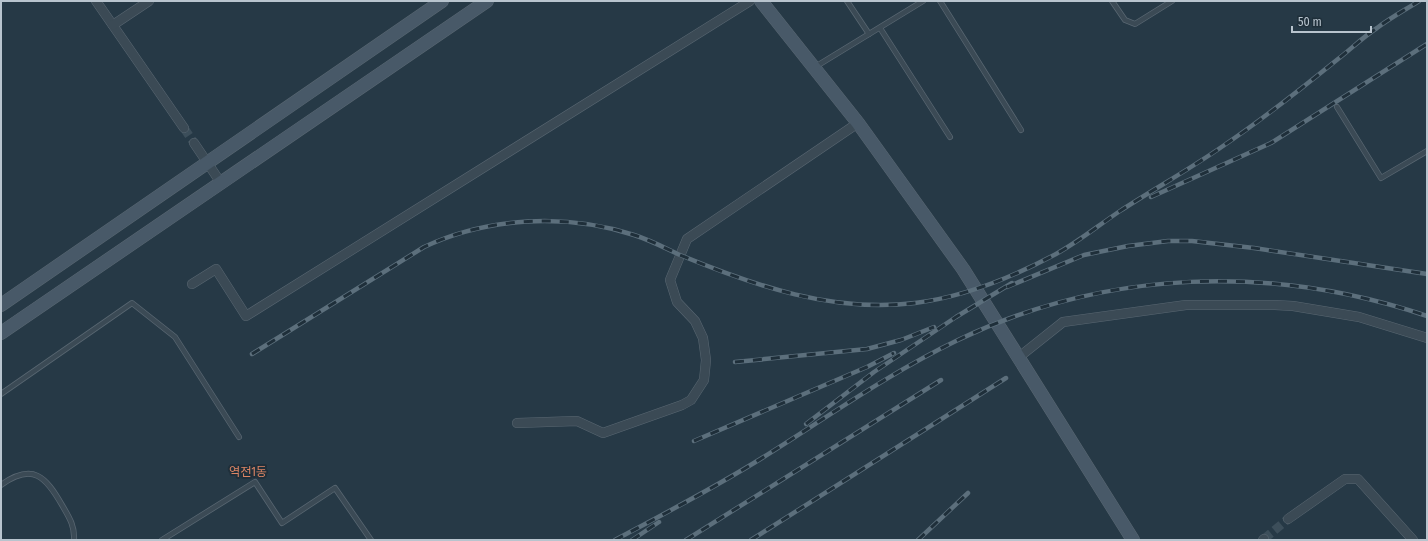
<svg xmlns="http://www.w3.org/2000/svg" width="1428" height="541" font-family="'Fira Sans Condensed','Noto Sans KR',sans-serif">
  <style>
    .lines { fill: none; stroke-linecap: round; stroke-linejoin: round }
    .street-tunnel { stroke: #3c4e5a; stroke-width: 9; stroke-dasharray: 9 4.5; stroke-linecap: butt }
    .lane-casing { stroke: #596772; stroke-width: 6 }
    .street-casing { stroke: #596772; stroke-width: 10 }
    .secondary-casing { stroke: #596772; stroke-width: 14 }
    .lane { stroke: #3b4a55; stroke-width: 4.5 }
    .street { stroke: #3b4a55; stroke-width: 9 }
    .secondary { stroke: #485968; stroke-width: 13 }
    .rail-casing { stroke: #5c6f7c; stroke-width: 4.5 }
    .rail { stroke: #1f2f3a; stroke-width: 3; stroke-dasharray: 9; stroke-linecap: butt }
    .labels { text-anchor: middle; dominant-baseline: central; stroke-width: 4; stroke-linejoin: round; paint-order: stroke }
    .neighbourhood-label { font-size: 12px; fill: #dd8564; stroke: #1f2f3a }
  </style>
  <rect width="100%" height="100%" fill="#263946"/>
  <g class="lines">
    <!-- street-tunnel -->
    <g class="street-tunnel">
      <path d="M 184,128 L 194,143"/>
      <path d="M 1264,539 L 1288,519"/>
    </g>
    <!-- lane casing -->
    <g class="lane-casing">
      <g id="lane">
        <path d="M 847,1 L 869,34"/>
        <path d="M 940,1 L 1021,130"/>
        <path d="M 1112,1 L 1125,20 L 1135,24 L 1172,1"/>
        <path d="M 880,28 L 950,137"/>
        <path d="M 815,67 L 923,1"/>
        <path d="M 1337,107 L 1381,178 L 1427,151"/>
        <path d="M 1,394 L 132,303 L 175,337 L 239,437"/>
        <path d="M 1,485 C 33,462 46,477 62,505 C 69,517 75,526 74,540"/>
        <path d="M 162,540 L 255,482 L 282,523 L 335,488 L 371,540"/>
      </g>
    </g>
    <!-- street casing -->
    <g class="street-casing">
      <g id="street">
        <path d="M 96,1 L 184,128"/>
        <path d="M 113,25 L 149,1"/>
        <path d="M 194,143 L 221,183"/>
        <path d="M 192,284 L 216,269 L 246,316 L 750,1"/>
        <path d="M 1019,357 L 1063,322 L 1186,305 L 1275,305 L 1293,306 L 1359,317 L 1427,338"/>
        <path d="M 517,423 L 577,421 L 603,433 L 682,405 L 691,400 L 704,380 L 706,360 L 703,338 L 695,321 L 677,302 L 670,280 L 687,239 L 858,123"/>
        <path d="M 1288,519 L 1345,479 L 1358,479 L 1413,540"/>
        <path d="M 1263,540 L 1264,539"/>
      </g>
    </g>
    <!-- secondary casing -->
    <g class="secondary-casing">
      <g id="secondary">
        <path d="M 761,1 L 858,123 L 963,269 L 1133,540"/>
        <path d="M 1,305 L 442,1"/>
        <path d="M 1,333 L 487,1"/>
      </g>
    </g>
    <!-- lane -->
    <use href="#lane" class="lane"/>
    <!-- street -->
    <use href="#street" class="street"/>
    <!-- secondary -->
    <use href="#secondary" class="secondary"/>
    <!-- rail casing -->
    <g class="rail-casing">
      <g id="rail">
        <path d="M 1151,197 L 1271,143 L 1427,44"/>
        <path d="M 1007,287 L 1084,255 L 1128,246 L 1168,241 L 1192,241 L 1254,248 L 1427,274"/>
        <path d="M 252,354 L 424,247 C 488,217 566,213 634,235 C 650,240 665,248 680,255 C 755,286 833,313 915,303 C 964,297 1013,277 1056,254 C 1078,242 1099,225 1120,211 C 1154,189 1190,169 1223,146 C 1263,119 1301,89 1338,59 C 1351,49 1363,37 1377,28 C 1390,18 1405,10 1419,1"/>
        <path d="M 735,362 L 867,349 L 901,340 L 934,327"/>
        <path d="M 806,424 L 874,372 L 956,317 L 1012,283"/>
        <path d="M 694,441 L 867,367 L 894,353"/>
        <path d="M 615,540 C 664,514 714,488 762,458 C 826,418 889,373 958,340 C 1107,269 1272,264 1427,316"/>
        <path d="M 632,540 L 659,522"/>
        <path d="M 686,540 L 941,380"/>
        <path d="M 751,540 L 1006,378"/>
        <path d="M 918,540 L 968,493"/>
      </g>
    </g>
    <!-- rail -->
    <use href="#rail" class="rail"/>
  </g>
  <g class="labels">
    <!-- neighbourhood labels -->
    <g class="neighbourhood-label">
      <text x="248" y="472">역전1동</text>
    </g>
  </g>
  <!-- border -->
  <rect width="1428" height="541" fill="none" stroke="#b8c4ce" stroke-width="4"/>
  <!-- scale -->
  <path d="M1292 26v6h79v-6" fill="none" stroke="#b8c4ce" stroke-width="2"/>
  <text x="1298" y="26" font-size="12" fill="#b8c4ce" stroke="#1f2f3a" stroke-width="3" paint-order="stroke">50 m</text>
</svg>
